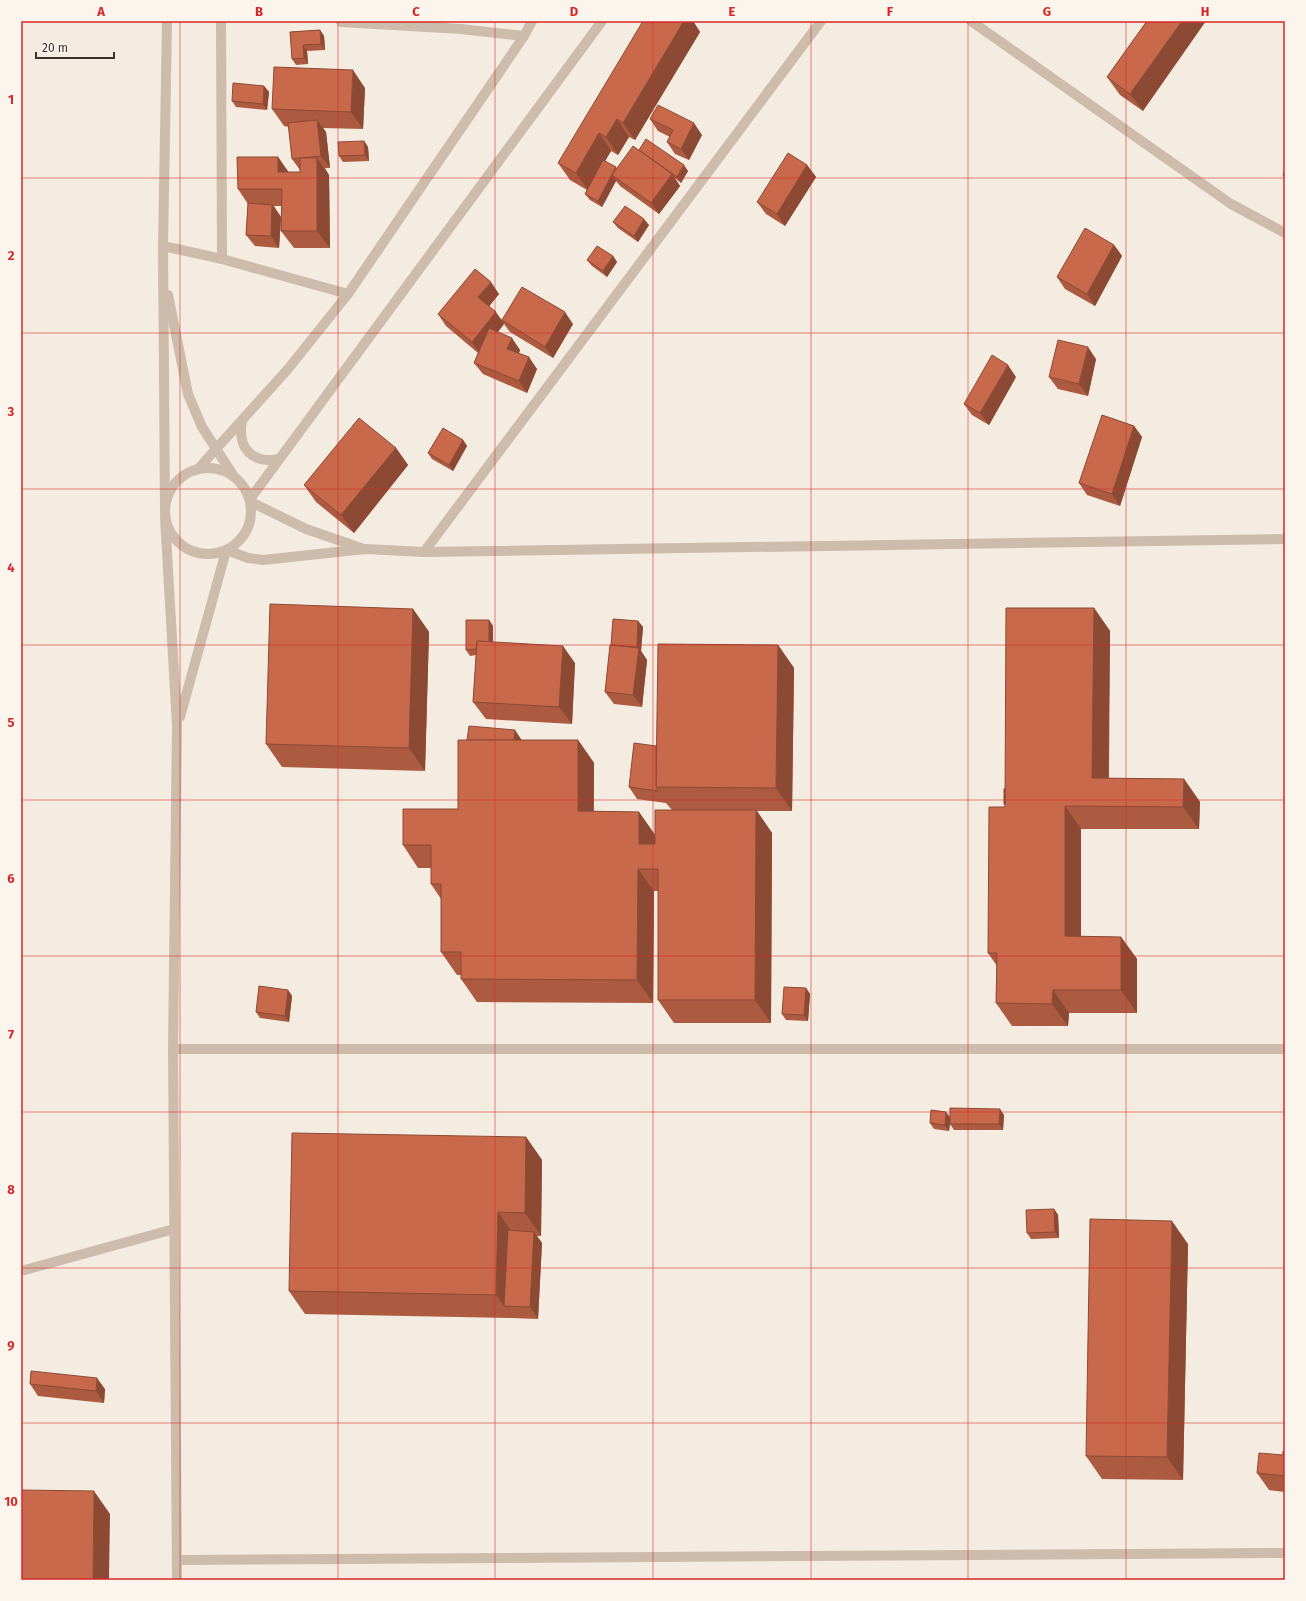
<svg xmlns="http://www.w3.org/2000/svg" width="1306" height="1601" font-family="'Fira Sans',sans-serif">
  <style>
    .lines { fill: none; stroke-linecap: round; stroke-linejoin: round }
    .service { stroke: #cdbbac; stroke-width: 10 }
    .minor { stroke: #cdbbac; stroke-width: 10 }
    .tertiary { stroke: #cdbbac; stroke-width: 10 }
    .wall { fill: #ac5a40 }
    .shaded-wall { fill: #8c4a34 }
    .building { fill: #c8694b; stroke: #8c4a34 }
    .grid { fill: none; stroke: #d62828; stroke-width: 1; stroke-opacity: 0.55 }
    .neatline { fill: none; stroke: #d62828; stroke-width: 1.5 }
    .grid-label { font-size: 13px; text-anchor: middle; font-weight: bold; fill: #d62828 }
  </style>
  <rect width="100%" height="100%" fill="#f4ebe1"/>
  <g class="lines">
    <!-- service -->
    <path class="service" d="M 221,21 L 222,259"/>
    <!-- minor -->
    <g class="minor">
      <path d="M 971,21 L 1231,204 L 1285,233"/>
      <path d="M 341,22 L 461,29 L 524,36"/>
      <path d="M 163,246 L 222,259 L 348,294"/>
      <path d="M 168,295 L 188,394 L 202,427 L 233,475"/>
      <path d="M 251,502 L 306,529 L 361,548"/>
      <path d="M 165,508 L 163,246 L 167,21"/>
      <path d="M 227,550 L 248,558 L 263,560 L 365,549 L 424,552 L 1285,539"/>
      <path d="M 424,552 L 821,21"/>
      <path d="M 173,1049 L 1285,1049"/>
      <path d="M 21,1271 L 174,1229"/>
      <path d="M 177,1560 L 1285,1553"/>
    </g>
    <!-- tertiary -->
    <g class="tertiary">
      <path d="M 242,421 C 237,448 252,464 279,459"/>
      <circle cx="208" cy="511" r="43"/>
      <path d="M 198,469 L 288,369 L 348,294 L 524,36 L 532,21"/>
      <path d="M 250,499 L 602,21"/>
      <path d="M 165,518 L 177,725 L 173,1049 L 177,1580"/>
      <path d="M 180,717 L 226,551"/>
    </g>
  </g>
  <!-- wall -->
  <g class="wall">
    <path d="M 684,21 L 693,21 L 700,32 L 635,140 L 629,137 L 618,155 L 611,151 L 605,161 L 617,168 L 639,150 L 688,171 L 681,183 L 675,178 L 680,186 L 659,214 L 620,186 L 616,181 L 602,207 L 590,200 L 585,194 L 587,190 L 570,180 L 558,163 Z"/>
    <path d="M 1147,21 L 1143,111 L 1120,95 L 1107,77 Z"/>
    <path d="M 320,30 L 324,36 L 325,50 L 307,51 L 308,64 L 296,65 L 292,59 L 290,32 Z"/>
    <path d="M 264,86 L 269,92 L 267,110 L 236,107 L 232,101 Z"/>
    <path d="M 365,88 L 363,129 L 323,128 L 326,132 L 330,168 L 325,168 L 329,175 L 330,248 L 294,248 L 281,231 L 282,206 L 274,206 L 281,217 L 279,248 L 255,246 L 246,235 L 248,204 L 238,189 L 278,157 L 288,172 L 300,172 L 300,170 L 292,159 L 289,127 L 284,126 L 272,109 Z"/>
    <path d="M 650,119 L 702,135 L 689,160 L 675,154 L 667,142 L 670,137 L 658,131 Z"/>
    <path d="M 364,141 L 368,147 L 369,161 L 343,162 L 339,156 Z"/>
    <path d="M 807,165 L 816,177 L 785,226 L 766,214 L 757,202 Z"/>
    <path d="M 613,222 L 649,225 L 638,242 L 618,228 Z"/>
    <path d="M 1114,245 L 1122,256 L 1095,306 L 1065,289 L 1057,277 Z"/>
    <path d="M 613,256 L 617,262 L 607,277 L 592,266 L 587,260 Z"/>
    <path d="M 499,294 L 489,306 L 502,320 L 573,324 L 553,358 L 510,332 L 504,324 L 498,332 L 520,350 L 519,353 L 537,369 L 527,393 L 483,374 L 474,363 L 478,353 L 446,326 L 438,314 Z"/>
    <path d="M 1096,359 L 1088,396 L 1058,389 L 1049,377 Z"/>
    <path d="M 1016,377 L 989,425 L 972,415 L 964,404 Z"/>
    <path d="M 1134,426 L 1142,437 L 1120,506 L 1087,495 L 1079,483 Z"/>
    <path d="M 463,440 L 467,446 L 453,471 L 432,459 L 428,453 Z"/>
    <path d="M 396,448 L 408,465 L 354,533 L 316,502 L 304,485 Z"/>
    <path d="M 1094,608 L 1110,631 L 1109,778 L 1184,779 L 1200,802 L 1199,829 L 1081,829 L 1081,936 L 1121,937 L 1137,959 L 1137,1013 L 1069,1013 L 1068,1026 L 1012,1026 L 996,1003 L 997,966 L 988,953 L 1005,807 L 1005,805 L 1004,804 L 1005,789 Z"/>
    <path d="M 413,609 L 429,632 L 425,771 L 282,767 L 266,744 Z"/>
    <path d="M 489,620 L 493,626 L 493,642 L 575,663 L 572,724 L 486,719 L 473,702 L 476,655 L 470,656 L 466,650 Z"/>
    <path d="M 638,621 L 643,627 L 641,651 L 647,660 L 642,707 L 614,704 L 605,692 L 611,645 Z"/>
    <path d="M 778,645 L 794,668 L 792,811 L 757,811 L 772,833 L 771,1023 L 674,1023 L 658,1000 L 658,891 L 654,891 L 653,1003 L 477,1002 L 461,979 L 461,975 L 457,975 L 441,952 L 441,899 L 431,884 L 431,868 L 418,868 L 403,845 L 458,809 L 522,740 L 578,740 L 594,763 L 594,811 L 639,812 L 655,835 L 672,810 L 666,803 L 637,799 L 629,787 L 656,746 Z"/>
    <path d="M 806,988 L 810,994 L 808,1021 L 786,1020 L 782,1014 Z"/>
    <path d="M 288,990 L 292,996 L 289,1022 L 260,1018 L 256,1012 Z"/>
    <path d="M 1004,1115 L 1003,1130 L 954,1130 L 950,1124 L 950,1121 L 949,1131 L 934,1129 L 930,1123 L 950,1117 Z"/>
    <path d="M 526,1137 L 542,1160 L 541,1236 L 537,1236 L 542,1243 L 538,1319 L 512,1318 L 305,1314 L 289,1291 Z"/>
    <path d="M 1054,1209 L 1058,1215 L 1059,1238 L 1031,1239 L 1027,1233 Z"/>
    <path d="M 1188,1244 L 1183,1480 L 1102,1479 L 1086,1456 Z"/>
    <path d="M 30,1384 L 105,1389 L 104,1403 L 38,1396 Z"/>
    <path d="M 1285,1452 L 1285,1492 L 1269,1490 L 1257,1473 L 1283,1455 Z"/>
  </g>
  <!-- shaded-wall -->
  <g class="shaded-wall">
    <path d="M 684,21 L 693,21 L 700,32 L 635,140 L 623,123 Z"/>
    <path d="M 1182,21 L 1206,21 L 1143,111 L 1130,94 Z"/>
    <path d="M 320,30 L 324,36 L 325,50 L 321,44 Z"/>
    <path d="M 303,45 L 307,51 L 308,64 L 304,58 Z"/>
    <path d="M 353,70 L 365,88 L 363,129 L 351,112 Z"/>
    <path d="M 264,86 L 269,92 L 267,110 L 263,104 Z"/>
    <path d="M 617,119 L 629,137 L 618,155 L 606,137 Z"/>
    <path d="M 317,120 L 326,132 L 330,168 L 321,156 Z"/>
    <path d="M 694,123 L 702,135 L 689,160 L 681,149 Z"/>
    <path d="M 599,133 L 611,151 L 588,190 L 576,173 Z"/>
    <path d="M 364,141 L 368,147 L 369,161 L 365,155 Z"/>
    <path d="M 278,157 L 290,174 L 278,172 Z"/>
    <path d="M 317,158 L 329,175 L 330,248 L 317,231 Z"/>
    <path d="M 684,165 L 688,171 L 681,183 L 677,177 Z"/>
    <path d="M 807,165 L 816,177 L 785,226 L 777,214 Z"/>
    <path d="M 672,174 L 680,186 L 659,214 L 651,203 Z"/>
    <path d="M 612,175 L 616,181 L 602,207 L 598,201 Z"/>
    <path d="M 272,205 L 281,217 L 279,248 L 271,236 Z"/>
    <path d="M 644,219 L 649,225 L 638,242 L 634,236 Z"/>
    <path d="M 1114,245 L 1122,256 L 1095,306 L 1087,294 Z"/>
    <path d="M 613,256 L 617,262 L 607,277 L 603,271 Z"/>
    <path d="M 491,282 L 499,294 L 487,309 L 478,297 Z"/>
    <path d="M 496,312 L 504,324 L 480,354 L 472,342 Z"/>
    <path d="M 565,312 L 573,324 L 553,358 L 545,347 Z"/>
    <path d="M 512,338 L 520,350 L 516,361 L 507,349 Z"/>
    <path d="M 1088,347 L 1096,359 L 1088,396 L 1079,384 Z"/>
    <path d="M 529,357 L 537,369 L 527,393 L 519,381 Z"/>
    <path d="M 1008,365 L 1016,377 L 989,425 L 980,413 Z"/>
    <path d="M 1134,426 L 1142,437 L 1120,506 L 1112,494 Z"/>
    <path d="M 463,440 L 467,446 L 453,471 L 449,465 Z"/>
    <path d="M 396,448 L 408,465 L 354,533 L 341,515 Z"/>
    <path d="M 1094,608 L 1110,631 L 1108,801 L 1092,778 Z"/>
    <path d="M 413,609 L 429,632 L 425,771 L 409,748 Z"/>
    <path d="M 489,620 L 493,626 L 493,655 L 489,649 Z"/>
    <path d="M 638,621 L 643,627 L 641,651 L 647,660 L 642,707 L 633,695 L 639,650 L 637,647 Z"/>
    <path d="M 778,645 L 794,668 L 792,811 L 776,788 Z"/>
    <path d="M 563,646 L 575,663 L 572,724 L 559,707 Z"/>
    <path d="M 515,730 L 523,742 L 513,749 Z"/>
    <path d="M 578,740 L 594,763 L 593,834 L 578,811 Z"/>
    <path d="M 1184,779 L 1200,802 L 1199,829 L 1183,807 Z"/>
    <path d="M 1065,806 L 1081,829 L 1081,959 L 1065,936 Z"/>
    <path d="M 756,810 L 772,833 L 771,1023 L 755,1000 Z"/>
    <path d="M 639,812 L 655,835 L 655,867 L 639,844 Z"/>
    <path d="M 638,869 L 654,891 L 653,1003 L 637,980 Z"/>
    <path d="M 1121,937 L 1137,959 L 1137,1013 L 1121,990 Z"/>
    <path d="M 806,988 L 810,994 L 808,1021 L 804,1015 Z"/>
    <path d="M 288,990 L 292,996 L 289,1022 L 285,1016 Z"/>
    <path d="M 1053,990 L 1069,1013 L 1068,1026 L 1052,1004 Z"/>
    <path d="M 1000,1109 L 1004,1115 L 1003,1130 L 999,1124 Z"/>
    <path d="M 946,1112 L 951,1118 L 949,1131 L 945,1125 Z"/>
    <path d="M 526,1137 L 542,1160 L 541,1236 L 525,1213 Z"/>
    <path d="M 1054,1209 L 1058,1215 L 1059,1238 L 1055,1232 Z"/>
    <path d="M 498,1212 L 514,1235 L 504,1306 L 496,1295 Z"/>
    <path d="M 1172,1221 L 1188,1244 L 1183,1480 L 1167,1457 Z"/>
    <path d="M 534,1232 L 542,1243 L 538,1319 L 530,1307 Z"/>
    <path d="M 97,1378 L 105,1389 L 104,1403 L 96,1391 Z"/>
    <path d="M 94,1491 L 110,1514 L 109,1580 L 93,1580 Z"/>
  </g>
  <!-- building -->
  <g class="building">
    <path d="M 643,21 L 684,21 L 623,123 L 617,119 L 606,137 L 599,133 L 576,173 L 558,163 Z"/>
    <path d="M 1147,21 L 1182,21 L 1130,94 L 1107,77 Z"/>
    <path d="M 320,30 L 321,44 L 303,45 L 304,58 L 292,59 L 290,32 Z"/>
    <path d="M 274,67 L 353,70 L 351,112 L 272,109 Z"/>
    <path d="M 233,83 L 264,86 L 263,104 L 232,101 Z"/>
    <path d="M 658,105 L 694,123 L 681,149 L 667,142 L 673,130 L 650,119 Z"/>
    <path d="M 317,120 L 321,156 L 300,158 L 292,159 L 288,123 Z"/>
    <path d="M 646,139 L 684,165 L 677,177 L 639,150 Z"/>
    <path d="M 364,141 L 365,155 L 339,156 L 338,142 Z"/>
    <path d="M 633,146 L 672,174 L 651,203 L 612,175 Z"/>
    <path d="M 788,153 L 807,165 L 777,214 L 757,202 Z"/>
    <path d="M 237,157 L 278,157 L 278,172 L 300,172 L 300,158 L 317,158 L 317,231 L 281,231 L 282,189 L 238,189 Z"/>
    <path d="M 603,160 L 616,167 L 598,201 L 585,194 Z"/>
    <path d="M 1285,170 L 1285,177 L 1283,176 Z"/>
    <path d="M 248,203 L 272,205 L 271,236 L 246,235 Z"/>
    <path d="M 625,206 L 644,219 L 634,236 L 613,222 Z"/>
    <path d="M 1085,228 L 1114,245 L 1087,294 L 1057,277 Z"/>
    <path d="M 597,246 L 613,256 L 603,271 L 587,260 Z"/>
    <path d="M 475,269 L 491,282 L 478,297 L 496,312 L 472,342 L 438,314 Z"/>
    <path d="M 522,287 L 565,312 L 545,347 L 502,320 Z"/>
    <path d="M 489,328 L 512,338 L 507,349 L 529,357 L 519,381 L 474,363 Z"/>
    <path d="M 1058,340 L 1088,347 L 1079,384 L 1049,377 Z"/>
    <path d="M 992,355 L 1008,365 L 980,413 L 964,404 Z"/>
    <path d="M 1102,415 L 1134,426 L 1112,494 L 1079,483 Z"/>
    <path d="M 359,418 L 396,448 L 341,515 L 304,485 Z"/>
    <path d="M 443,428 L 463,440 L 449,465 L 428,453 Z"/>
    <path d="M 270,604 L 413,609 L 409,748 L 266,744 Z"/>
    <path d="M 1006,608 L 1094,608 L 1092,778 L 1184,779 L 1183,807 L 1065,806 L 1065,936 L 1121,937 L 1121,990 L 1053,990 L 1052,1004 L 996,1003 L 997,953 L 988,953 L 989,807 L 1005,807 Z"/>
    <path d="M 613,619 L 638,621 L 637,647 L 611,645 Z"/>
    <path d="M 466,620 L 489,620 L 489,642 L 477,641 L 476,649 L 466,650 Z"/>
    <path d="M 477,641 L 563,646 L 559,707 L 473,702 Z"/>
    <path d="M 658,644 L 778,645 L 776,788 L 656,787 Z"/>
    <path d="M 610,645 L 639,648 L 633,695 L 605,692 Z"/>
    <path d="M 469,726 L 515,730 L 514,740 L 467,740 Z"/>
    <path d="M 458,740 L 578,740 L 578,811 L 639,812 L 639,844 L 655,844 L 655,810 L 756,810 L 755,1000 L 658,1000 L 658,869 L 638,869 L 637,980 L 461,979 L 461,952 L 441,952 L 441,884 L 431,884 L 431,845 L 403,845 L 403,809 L 458,809 Z"/>
    <path d="M 634,743 L 656,746 L 656,787 L 658,791 L 629,787 Z"/>
    <rect x="1004" y="789" width="1" height="15"/>
    <path d="M 259,986 L 288,990 L 285,1016 L 256,1012 Z"/>
    <path d="M 784,987 L 806,988 L 804,1015 L 782,1014 Z"/>
    <path d="M 950,1108 L 1000,1109 L 999,1124 L 950,1124 Z"/>
    <path d="M 931,1110 L 946,1112 L 945,1125 L 930,1123 Z"/>
    <path d="M 292,1133 L 526,1137 L 525,1213 L 498,1212 L 496,1295 L 289,1291 Z"/>
    <path d="M 1054,1209 L 1055,1232 L 1027,1233 L 1026,1210 Z"/>
    <path d="M 1090,1219 L 1172,1221 L 1167,1457 L 1086,1456 Z"/>
    <path d="M 508,1230 L 534,1232 L 530,1307 L 504,1306 Z"/>
    <path d="M 31,1371 L 97,1378 L 96,1391 L 30,1384 Z"/>
    <path d="M 1283,1451 L 1285,1452 L 1285,1476 L 1257,1473 L 1259,1453 L 1283,1455 Z"/>
    <path d="M 21,1490 L 94,1491 L 93,1580 L 21,1580 Z"/>
  </g>
  <!-- grid -->
  <path class="grid" d="M 180,21 L 180,1580M 338,21 L 338,1580M 495,21 L 495,1580M 653,21 L 653,1580M 811,21 L 811,1580M 968,21 L 968,1580M 1126,21 L 1126,1580M 21,178 L 1285,178M 21,333 L 1285,333M 21,489 L 1285,489M 21,645 L 1285,645M 21,800 L 1285,800M 21,956 L 1285,956M 21,1112 L 1285,1112M 21,1268 L 1285,1268M 21,1423 L 1285,1423"/>
  <!-- border -->
  <rect width="1306" height="1601" fill="none" stroke="#fbf5ee" stroke-width="44"/>
  <!-- scale -->
  <path d="M36 52v6h78v-6" fill="none" stroke="#3b302b" stroke-width="2"/>
  <text x="42" y="52" font-size="12" fill="#3b302b" stroke="#fbf5ee" stroke-width="3" paint-order="stroke">20 m</text>
  <rect x="22" y="22" width="1262" height="1557" class="neatline"/>
  <g class="grid-label">
    <text x="101" y="16">A</text>
    <text x="259" y="16">B</text>
    <text x="416" y="16">C</text>
    <text x="574" y="16">D</text>
    <text x="732" y="16">E</text>
    <text x="890" y="16">F</text>
    <text x="1047" y="16">G</text>
    <text x="1205" y="16">H</text>
    <text x="11" y="104">1</text>
    <text x="11" y="260">2</text>
    <text x="11" y="416">3</text>
    <text x="11" y="572">4</text>
    <text x="11" y="727">5</text>
    <text x="11" y="883">6</text>
    <text x="11" y="1039">7</text>
    <text x="11" y="1194">8</text>
    <text x="11" y="1350">9</text>
    <text x="11" y="1506">10</text>
  </g>
</svg>
